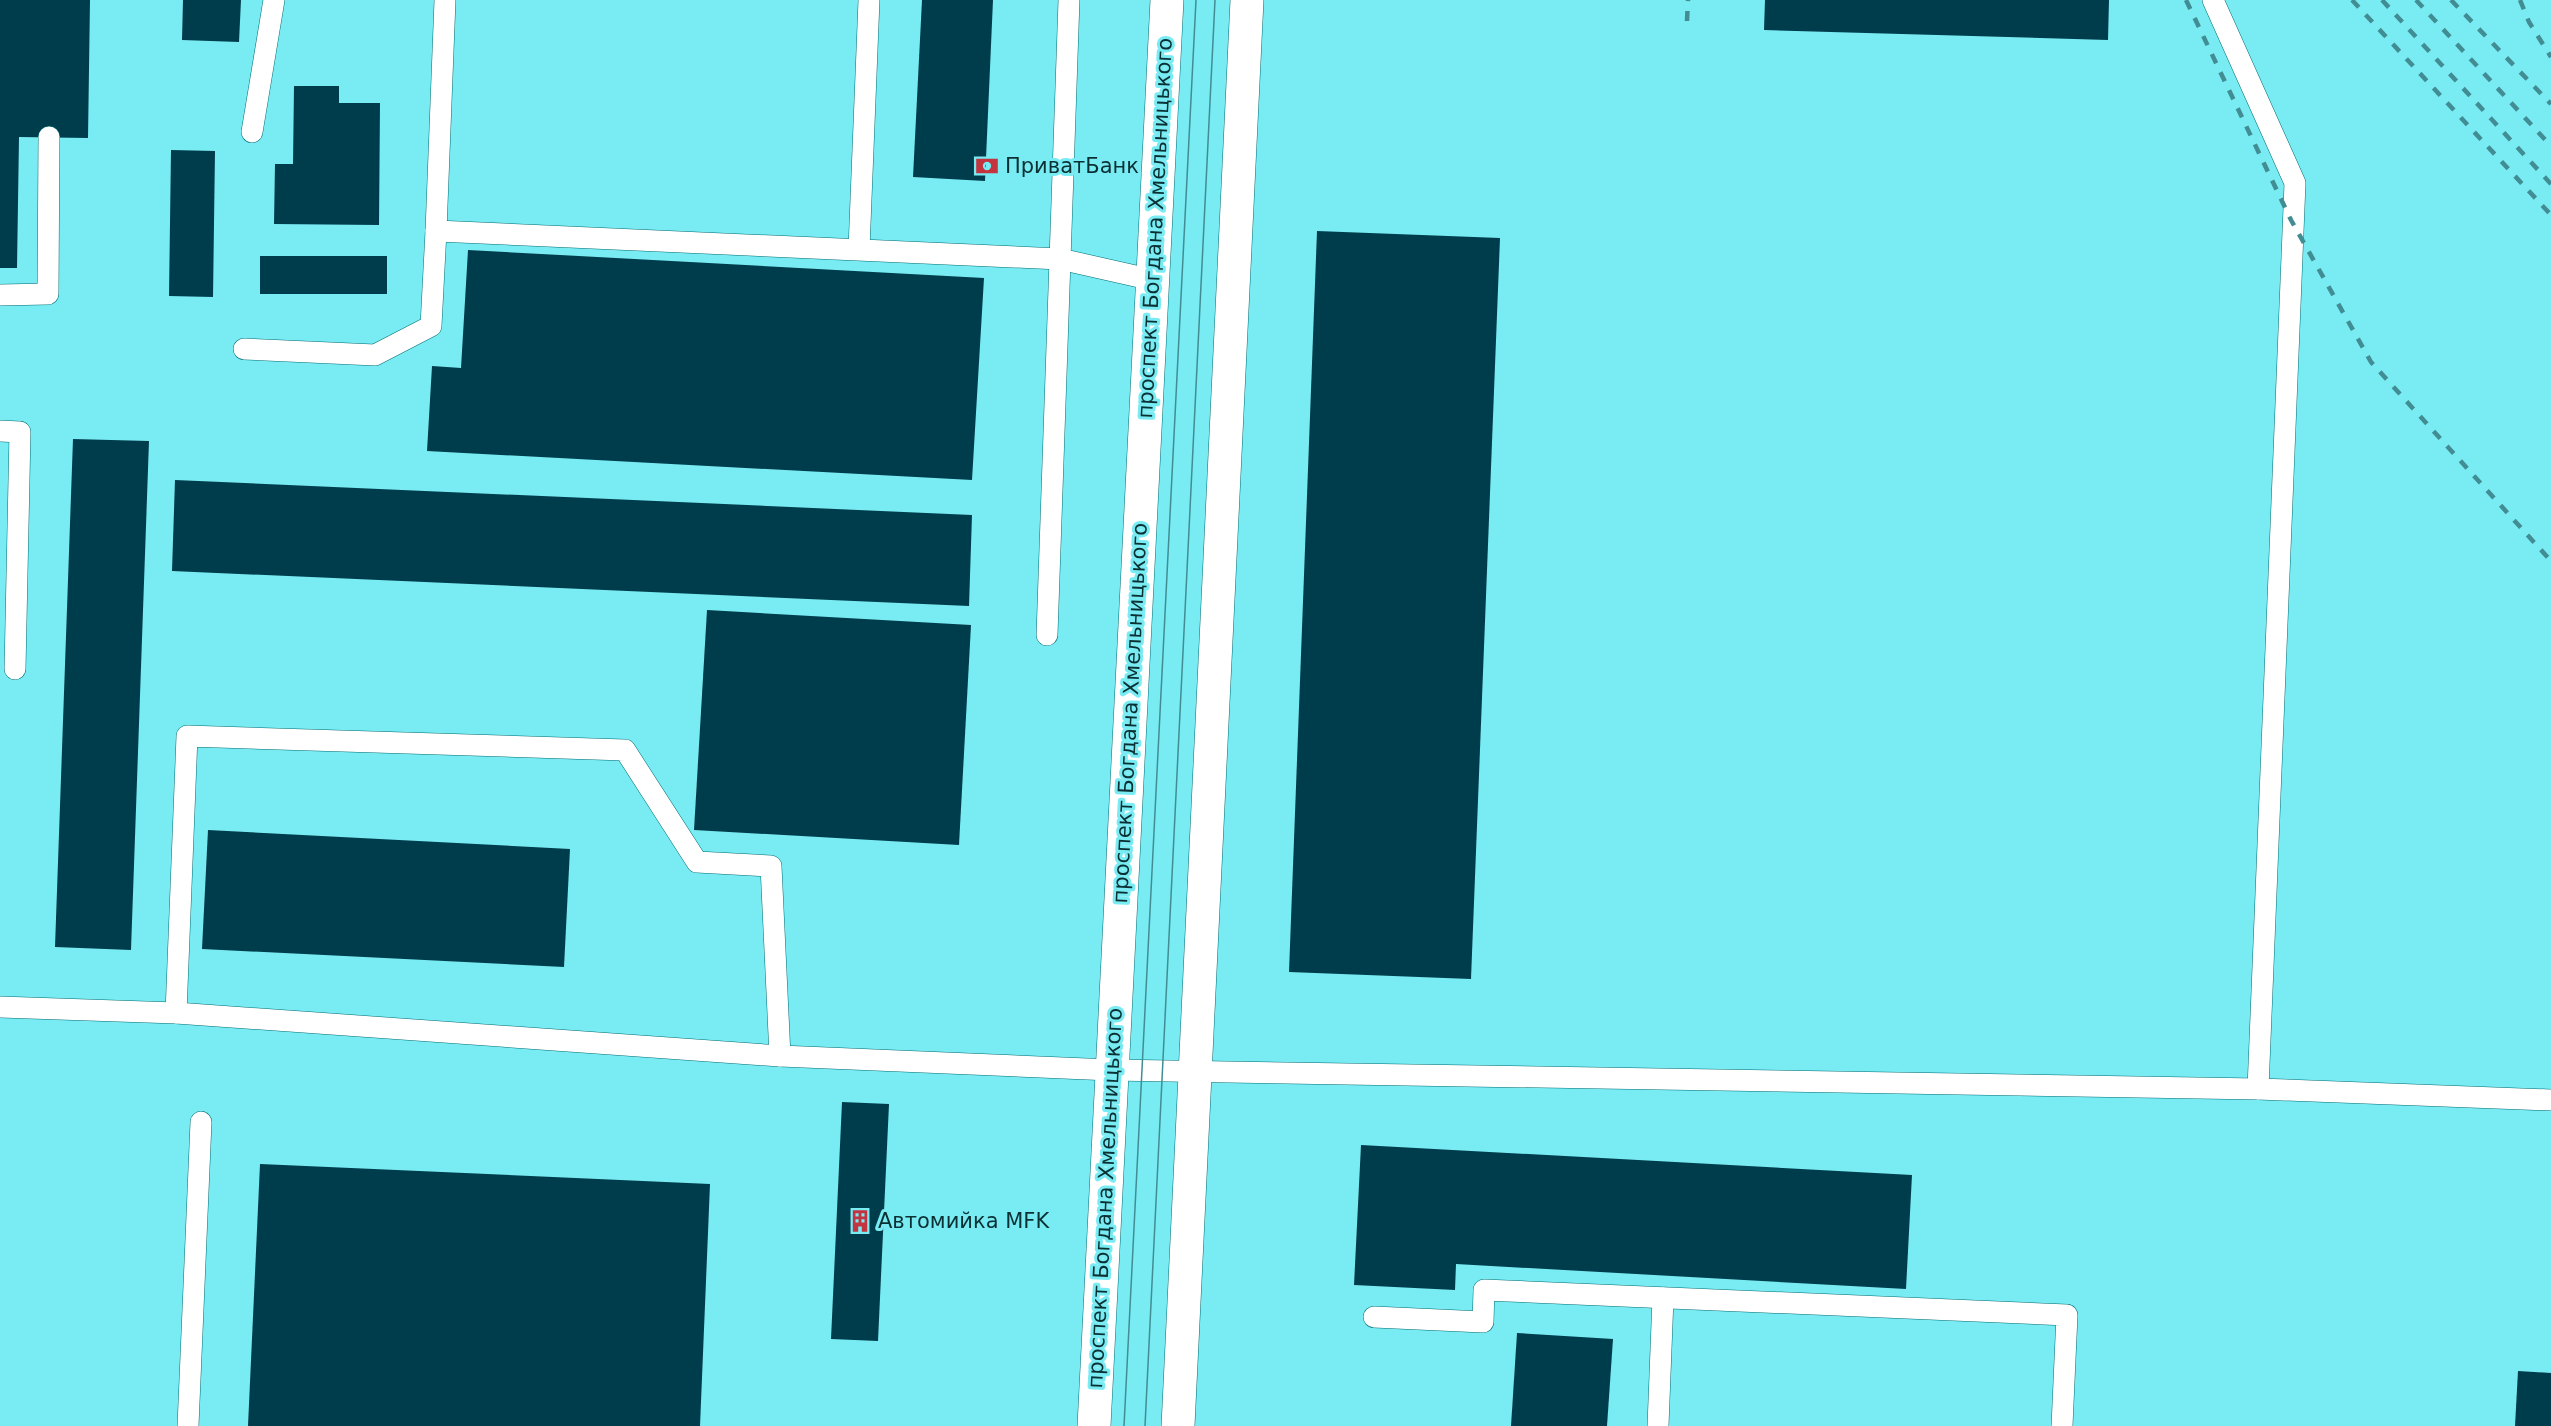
<svg xmlns="http://www.w3.org/2000/svg" width="2551" height="1426" font-family="'DejaVu Sans',sans-serif">
  <style>
    .building { fill: #003d4c }
    .lines { fill: none; stroke-linecap: round; stroke-linejoin: round }
    .service-casing { stroke: #016e74; stroke-width: 22 }
    .secondary-casing { stroke: #016e74; stroke-width: 34 }
    .service { stroke: #fff; stroke-width: 21 }
    .secondary { stroke: #fff; stroke-width: 33 }
    .tram { stroke: #418d93; stroke-width: 1.5 }
    .rail { stroke: #418d93; stroke-width: 4.5; stroke-dasharray: 10 10; stroke-linecap: butt }
    .labels { text-anchor: middle; dominant-baseline: central; stroke-width: 6; stroke-linejoin: round; paint-order: stroke }
    .poi-label { font-size: 21px; fill: #0a3033; stroke: #79ebf3; text-anchor: start }
    .street-label { font-size: 21px; fill: #0a3033; stroke: #79ebf3 }
  </style>
  <rect width="100%" height="100%" fill="#79ebf3"/>
  <!-- building -->
  <g class="building">
    <path d="M 0,0 L 90,0 L 88,138 L 19,137 L 17,268 L 0,268 Z"/>
    <path d="M 183,0 L 241,0 L 239,42 L 182,40 Z"/>
    <path d="M 922,0 L 993,0 L 985,181 L 913,177 Z"/>
    <path d="M 1765,0 L 2109,0 L 2108,40 L 1764,30 Z"/>
    <path d="M 294,86 L 339,86 L 339,103 L 380,103 L 379,225 L 274,224 L 275,164 L 293,164 Z"/>
    <path d="M 171,150 L 215,151 L 213,297 L 169,296 Z"/>
    <path d="M 1317,231 L 1500,238 L 1471,979 L 1289,972 Z"/>
    <path d="M 468,250 L 984,278 L 972,480 L 427,451 L 432,366 L 461,368 Z"/>
    <rect x="260" y="256" width="127" height="38"/>
    <path d="M 73,439 L 149,441 L 131,950 L 55,947 Z"/>
    <path d="M 175,480 L 972,515 L 969,606 L 172,571 Z"/>
    <path d="M 707,610 L 971,625 L 959,845 L 694,830 Z"/>
    <path d="M 208,830 L 570,849 L 564,967 L 202,949 Z"/>
    <path d="M 842,1102 L 889,1104 L 878,1341 L 831,1339 Z"/>
    <path d="M 1361,1145 L 1912,1175 L 1906,1289 L 1456,1264 L 1455,1290 L 1354,1285 Z"/>
    <path d="M 260,1164 L 710,1184 L 700,1426 L 248,1426 Z"/>
    <path d="M 1517,1333 L 1613,1339 L 1607,1426 L 1511,1426 Z"/>
    <path d="M 2518,1371 L 2551,1373 L 2551,1426 L 2515,1426 Z"/>
  </g>
  <g class="lines">
    <!-- service casing -->
    <g class="service-casing">
      <g id="service">
        <path d="M 2213,0 L 2295,183 L 2258,1089"/>
        <path d="M 252,132 L 274,0"/>
        <path d="M 436,231 L 445,0"/>
        <path d="M 859,249 L 869,0"/>
        <path d="M 0,295 L 48,294 L 49,137"/>
        <path d="M 244,349 L 375,355 L 431,326 L 436,231 L 1060,259 L 1153,280"/>
        <path d="M 0,431 L 20,432 L 15,669"/>
        <path d="M 1047,635 L 1069,0"/>
        <path d="M 0,1007 L 176,1013 L 780,1056 L 1111,1070 L 2258,1089 L 2551,1100"/>
        <path d="M 176,1013 L 187,736 L 625,750 L 697,862 L 771,866 L 780,1056"/>
        <path d="M 1374,1317 L 1483,1322 L 1484,1290 L 2067,1315 L 2062,1426"/>
        <path d="M 188,1426 L 201,1122"/>
        <path d="M 1658,1426 L 1663,1298"/>
      </g>
    </g>
    <!-- secondary casing -->
    <g class="secondary-casing">
      <g id="secondary">
        <path d="M 1094,1426 L 1167,0"/>
        <path d="M 1178,1426 L 1247,0"/>
      </g>
    </g>
    <!-- service -->
    <use href="#service" class="service"/>
    <!-- secondary -->
    <use href="#secondary" class="secondary"/>
    <!-- tram -->
    <g class="tram">
      <path d="M 1124,1426 L 1196,0"/>
      <path d="M 1145,1426 L 1215,0"/>
    </g>
    <!-- rail -->
    <g class="rail">
      <path d="M 2186,0 L 2291,220 L 2371,362 L 2551,561"/>
      <path d="M 2352,0 L 2551,215"/>
      <path d="M 2382,0 L 2551,184"/>
      <path d="M 2416,0 L 2551,146"/>
      <path d="M 2451,0 L 2551,104"/>
      <path d="M 2520,0 L 2529,22 L 2551,57"/>
      <path d="M 1687,21 L 1688,0"/>
    </g>
  </g>
  <!-- icons -->
  <defs>
    <g id="bank-bare" transform="scale(1.8)"><path d="M-6-4H6V4H-6ZM0-2.3a2.3 2.3 0 1 0 0 4.6a2.3 2.3 0 1 0 0-4.6Z" fill="#c43440" stroke="#79ebf3" stroke-width="2.5" paint-order="stroke"/></g>
    <g id="building-bare" transform="scale(1.8)"><path d="M-4-6H4V6H1V3H-1V6H-4ZM-2.5-4.3h1.7v1.8h-1.7ZM.8-4.3h1.7v1.8H.8ZM-2.5-1h1.7V.8h-1.7ZM.8-1h1.7V.8H.8Z" fill="#c43440" stroke="#79ebf3" stroke-width="2.5" paint-order="stroke"/></g>
  </defs>
  <g fill-rule="evenodd">
    <use href="#bank-bare" x="987" y="166"/>
    <use href="#building-bare" x="860" y="1221"/>
  </g>
  <g class="labels">
    <!-- poi labels -->
    <g class="poi-label">
      <text x="1005" y="166">ПриватБанк</text>
      <text x="878" y="1221">Автомийка MFK</text>
    </g>
    <!-- street labels -->
    <g class="street-label">
      <text transform="translate(1155 228) rotate(-87)">проспект Богдана Хмельницького</text>
      <text transform="translate(1130 713) rotate(-87)">проспект Богдана Хмельницького</text>
      <text transform="translate(1105 1198) rotate(-87)">проспект Богдана Хмельницького</text>
    </g>
  </g>
</svg>
